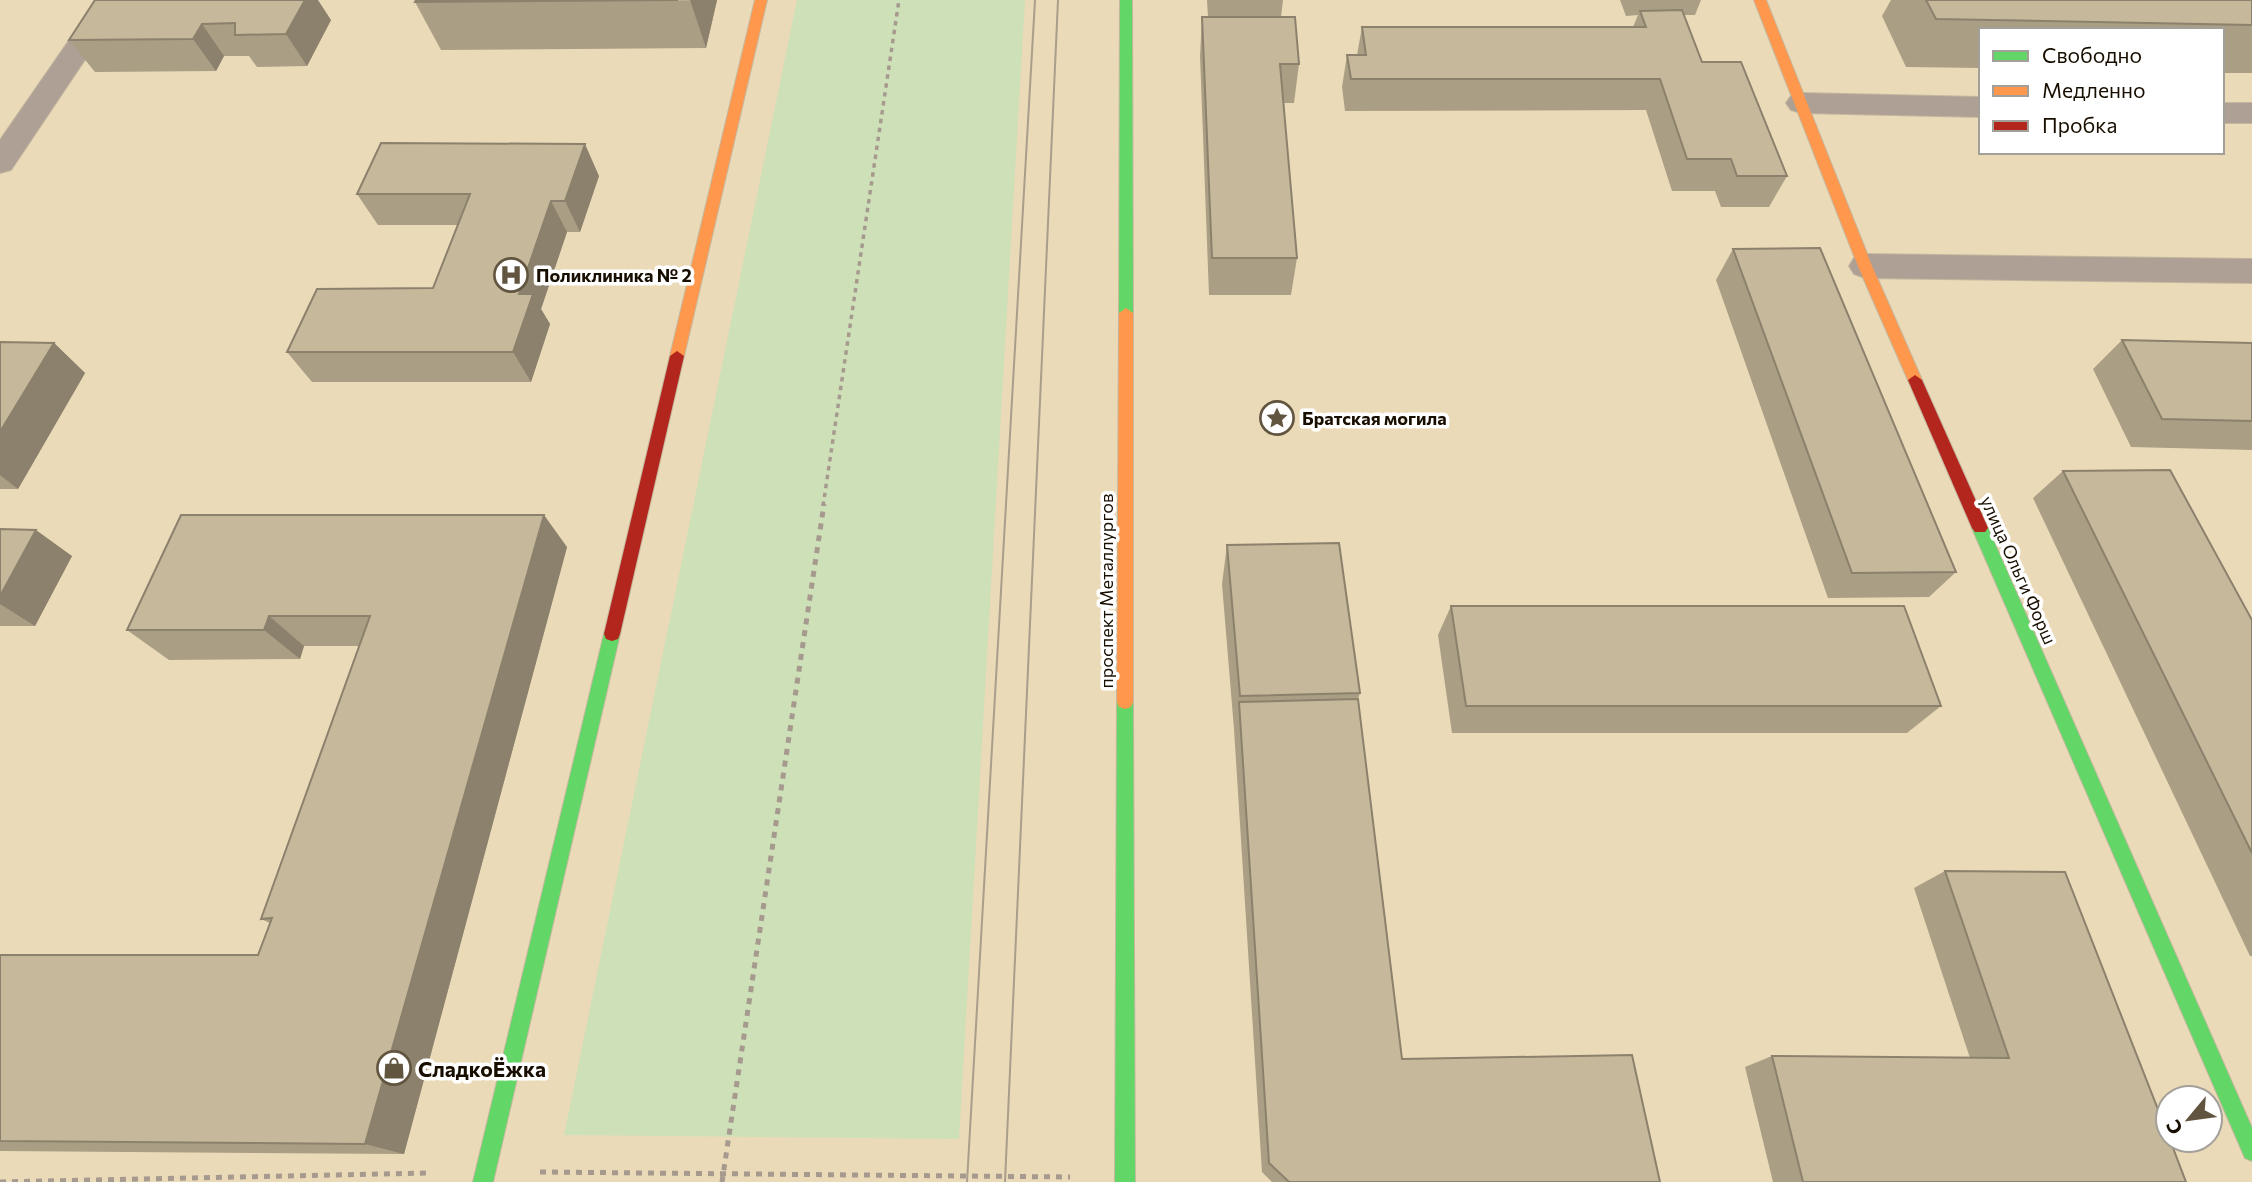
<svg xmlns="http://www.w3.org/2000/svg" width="2252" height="1182" font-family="Commissioner,sans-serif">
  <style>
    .green { fill: #cee0b7 }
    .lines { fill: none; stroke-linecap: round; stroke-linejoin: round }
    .street-casing { stroke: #c4b89f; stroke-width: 2 }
    .fast-casing { stroke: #c4b89f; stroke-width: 2 }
    .slow-casing { stroke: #c4b89f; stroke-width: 2 }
    .jam-casing { stroke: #c4b89f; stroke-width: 2 }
    .path-far1 { stroke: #a69a8f; stroke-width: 3.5; stroke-dasharray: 4.5 4.5; stroke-linecap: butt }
    .path { stroke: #a69a8f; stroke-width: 5; stroke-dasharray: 6 6; stroke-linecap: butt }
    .street { fill: #aea095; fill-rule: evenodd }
    .fast { fill: #63d668; fill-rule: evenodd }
    .slow { fill: #ff974d; fill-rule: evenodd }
    .jam { fill: #b3261e; fill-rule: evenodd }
    .tram { stroke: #a99d8c; stroke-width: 2 }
    .wall { fill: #aa9e84 }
    .shaded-wall { fill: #8b816c }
    .building { fill: #c6b89a; stroke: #8b816c; stroke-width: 2 }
    .labels { text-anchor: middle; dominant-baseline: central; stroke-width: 7; stroke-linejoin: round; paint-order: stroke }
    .poi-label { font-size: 18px; font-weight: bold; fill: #180e00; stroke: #fff; text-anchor: start }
    .street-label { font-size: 18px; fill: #180e00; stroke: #fff }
    .near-poi-label { font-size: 21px; font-weight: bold; fill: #180e00; stroke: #fff; text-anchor: start }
  </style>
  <rect width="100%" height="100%" fill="#eadab8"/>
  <!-- green -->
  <path class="green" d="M 797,0 L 1025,0 L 959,1139 L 564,1135 Z"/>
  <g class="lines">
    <!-- street casing -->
    <g class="street-casing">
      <g id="street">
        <path d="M 97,0 L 125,0 L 11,170 L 0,173 L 0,140 Z"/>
        <path d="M 1801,93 L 1981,97 L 1981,117 L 1801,113 L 1791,110 L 1786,103 L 1791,96 Z"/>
        <rect x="2222" y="103" width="30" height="20"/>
        <path d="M 1865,254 L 2252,259 L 2252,283 L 1865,278 L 1854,274 L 1849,266 L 1854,258 Z"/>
      </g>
    </g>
    <!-- fast casing -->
    <g class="fast-casing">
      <g id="fast">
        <path d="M 1120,0 L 1132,0 L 1133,313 L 1126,318 L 1119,313 Z"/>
        <path d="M 1980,522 L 1985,524 L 1988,528 L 2252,1128 L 2252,1161 L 2245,1158 L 1972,528 L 1975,524 Z"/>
        <path d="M 612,627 L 618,629 L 620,634 L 493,1182 L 473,1182 L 604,634 L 606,629 Z"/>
        <path d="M 1125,695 L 1131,697 L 1133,702 L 1135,1182 L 1115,1182 L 1117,702 L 1119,697 Z"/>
      </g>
    </g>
    <!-- slow casing -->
    <g class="slow-casing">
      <g id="slow">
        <path d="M 755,0 L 767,0 L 684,356 L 677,361 L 670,356 Z"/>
        <path d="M 1754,0 L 1766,0 L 1872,266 L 1922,380 L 1920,384 L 1910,384 L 1908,380 L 1858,266 Z"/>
        <path d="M 1126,308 L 1133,313 L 1133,702 L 1131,707 L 1125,709 L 1119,707 L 1117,702 L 1119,313 Z"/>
      </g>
    </g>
    <!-- jam casing -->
    <g class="jam-casing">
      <g id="jam">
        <path d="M 677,351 L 684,356 L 620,634 L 618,639 L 612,641 L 606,639 L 604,634 L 670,356 Z"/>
        <path d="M 1915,375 L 1922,380 L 1988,528 L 1985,532 L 1975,532 L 1972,528 L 1908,380 Z"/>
      </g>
    </g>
    <!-- path-far1 -->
    <path class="path-far1" d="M 823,506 L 899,0"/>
    <!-- path -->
    <g class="path">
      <path d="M 540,1172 L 1070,1177"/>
      <path d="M 0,1182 L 430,1173"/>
      <path d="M 722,1182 L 824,504"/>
    </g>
    <!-- street -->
    <use href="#street" class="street"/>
    <!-- fast -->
    <use href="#fast" class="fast"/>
    <!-- slow -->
    <use href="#slow" class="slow"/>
    <!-- jam -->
    <use href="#jam" class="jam"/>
    <!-- tram -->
    <g class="tram">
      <path d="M 967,1182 L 1035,0"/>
      <path d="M 1005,1182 L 1058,0"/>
    </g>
  </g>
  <!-- wall -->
  <g class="wall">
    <path d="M 95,0 L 331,20 L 307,66 L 257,67 L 249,56 L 224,56 L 216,71 L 95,72 L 69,40 Z"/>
    <path d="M 717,0 L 706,48 L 441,50 L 415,2 Z"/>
    <path d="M 1207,0 L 1283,0 L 1281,17 L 1299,64 L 1294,103 L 1283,103 L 1297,258 L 1291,295 L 1209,295 L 1200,56 L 1202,17 L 1208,17 Z"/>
    <path d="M 1620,0 L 1701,0 L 1695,15 L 1684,15 L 1702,62 L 1787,176 L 1769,207 L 1721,207 L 1715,191 L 1672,191 L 1646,110 L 1345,111 L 1342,87 L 1347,55 L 1357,55 L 1362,27 L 1633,27 L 1638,15 L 1626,16 Z"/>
    <path d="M 1891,0 L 2252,0 L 2252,73 L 2222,73 L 2222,30 L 1981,30 L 1981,68 L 1906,67 L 1882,16 Z"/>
    <path d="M 599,176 L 580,232 L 567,232 L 541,309 L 550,324 L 531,382 L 312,382 L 287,352 L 433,288 L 458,225 L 378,225 L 357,194 Z"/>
    <path d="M 1733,249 L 1956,572 L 1929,597 L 1828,598 L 1716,280 Z"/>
    <path d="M 2122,340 L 2252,343 L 2252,450 L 2131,447 L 2093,369 Z"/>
    <path d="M 0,342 L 54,343 L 85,373 L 18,489 L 0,489 Z"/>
    <path d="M 2063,471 L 2252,620 L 2252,956 L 2250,956 L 2033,498 Z"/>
    <path d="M 0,529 L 72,556 L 35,626 L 0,626 Z"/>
    <path d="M 1227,545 L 1360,693 L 1358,699 L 1402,1059 L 1660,1182 L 1272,1182 L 1262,1172 L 1234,729 L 1222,584 Z"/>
    <path d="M 567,547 L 404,1154 L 0,1151 L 0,955 L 258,955 L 270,923 L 261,919 L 359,646 L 304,646 L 300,659 L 169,660 L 127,630 Z"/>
    <path d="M 1451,606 L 1941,706 L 1907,733 L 1452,733 L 1438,635 Z"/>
    <path d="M 1945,871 L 2186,1182 L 1773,1182 L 1745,1067 L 1772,1056 L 1970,1058 L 1914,888 Z"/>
  </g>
  <!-- shaded-wall -->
  <g class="shaded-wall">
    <path d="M 305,0 L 318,0 L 331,20 L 307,66 L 286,34 Z"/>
    <path d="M 690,0 L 717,0 L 706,48 Z"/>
    <path d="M 202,24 L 224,56 L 216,71 L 193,39 Z"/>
    <path d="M 585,144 L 599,176 L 580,232 L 565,201 Z"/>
    <path d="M 551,201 L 567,232 L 541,309 L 550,324 L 531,382 L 513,352 L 519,294 Z"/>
    <path d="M 54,343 L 85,373 L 18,489 L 0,475 L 0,432 Z"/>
    <path d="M 544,515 L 567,547 L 404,1154 L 365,1144 Z"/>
    <path d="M 36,530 L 72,556 L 35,626 L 0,604 L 0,596 Z"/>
    <path d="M 269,616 L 304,646 L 300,659 L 264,630 Z"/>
  </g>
  <!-- building -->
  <g class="building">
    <path d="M 95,0 L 305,0 L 286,34 L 235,35 L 235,23 L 202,24 L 193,39 L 69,40 Z"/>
    <path d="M 416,0 L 678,0 L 415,2 Z"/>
    <path d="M 1926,0 L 2252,0 L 2252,25 L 1936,19 Z"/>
    <path d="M 1682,10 L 1702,62 L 1741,62 L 1787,176 L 1737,176 L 1731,159 L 1687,159 L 1660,79 L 1351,79 L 1347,55 L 1366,55 L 1362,27 L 1646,27 L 1640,11 Z"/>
    <path d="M 1202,17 L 1295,17 L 1299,64 L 1280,64 L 1297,258 L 1212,258 Z"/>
    <path d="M 381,143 L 585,144 L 565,201 L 551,201 L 519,294 L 533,294 L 513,352 L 287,352 L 317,289 L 433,288 L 470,194 L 357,194 Z"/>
    <path d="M 1820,248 L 1956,572 L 1852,573 L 1733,249 Z"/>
    <path d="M 2122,340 L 2252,343 L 2252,421 L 2162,419 Z"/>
    <path d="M 0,342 L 54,343 L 0,432 Z"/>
    <path d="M 2170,470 L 2252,620 L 2252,853 L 2063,471 Z"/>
    <path d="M 181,515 L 544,515 L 365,1144 L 0,1141 L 0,955 L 258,955 L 272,918 L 261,919 L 370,616 L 269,616 L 264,630 L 127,630 Z"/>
    <path d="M 0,529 L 36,530 L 0,596 Z"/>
    <path d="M 1339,543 L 1360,693 L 1240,696 L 1227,545 Z"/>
    <path d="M 1451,606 L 1904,606 L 1941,706 L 1466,706 Z"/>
    <path d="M 1358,699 L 1402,1059 L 1632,1055 L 1660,1182 L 1289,1182 L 1269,1163 L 1239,702 Z"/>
    <path d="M 1945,871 L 2065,872 L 2168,1135 L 2168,1140 L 2170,1140 L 2186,1182 L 1803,1182 L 1772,1056 L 2009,1058 Z"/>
  </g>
  <!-- icons -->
  <defs>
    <g id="hospital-ring" transform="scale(1.75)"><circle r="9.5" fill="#fff" stroke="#625540" stroke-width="1.5"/><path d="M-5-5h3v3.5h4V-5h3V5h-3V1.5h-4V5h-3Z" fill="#625540"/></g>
    <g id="sight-ring" transform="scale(1.75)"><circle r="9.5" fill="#fff" stroke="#625540" stroke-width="1.5"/><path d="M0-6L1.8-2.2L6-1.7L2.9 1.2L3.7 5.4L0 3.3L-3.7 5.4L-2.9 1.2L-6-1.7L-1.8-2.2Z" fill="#625540"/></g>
    <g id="shop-ring" transform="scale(1.75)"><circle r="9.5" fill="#fff" stroke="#625540" stroke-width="1.5"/><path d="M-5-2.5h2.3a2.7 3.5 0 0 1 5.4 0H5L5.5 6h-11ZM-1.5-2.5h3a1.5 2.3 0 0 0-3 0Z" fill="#625540"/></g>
  </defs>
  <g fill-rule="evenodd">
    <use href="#hospital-ring" x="511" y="275"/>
    <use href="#sight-ring" x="1277" y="418"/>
    <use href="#shop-ring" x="394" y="1068"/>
  </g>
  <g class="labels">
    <!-- poi labels -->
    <g class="poi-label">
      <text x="536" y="275">Поликлиника № 2</text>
      <text x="1302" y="418">Братская могила</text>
    </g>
    <!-- street labels -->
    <g class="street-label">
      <text transform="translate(2019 570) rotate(66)">улица Ольги Форш</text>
      <text transform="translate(1106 591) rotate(-90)">проспект Металлургов</text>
    </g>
    <!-- near-poi labels -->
    <g class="near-poi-label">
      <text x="418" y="1068">СладкоЁжка</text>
    </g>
  </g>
  <!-- legend -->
  <rect x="1979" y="28" width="245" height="126" fill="#ffffff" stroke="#a39f99" stroke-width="2"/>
  <rect x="1993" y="51" width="35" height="10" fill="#63d668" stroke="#a39f99" stroke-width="2"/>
  <text x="2042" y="63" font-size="21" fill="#180e00">Свободно</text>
  <rect x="1993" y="86" width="35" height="10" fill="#ff974d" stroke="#a39f99" stroke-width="2"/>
  <text x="2042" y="98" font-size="21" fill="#180e00">Медленно</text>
  <rect x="1993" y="121" width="35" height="10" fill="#b3261e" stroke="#a39f99" stroke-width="2"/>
  <text x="2042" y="133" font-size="21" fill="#180e00">Пробка</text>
  <!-- north arrow -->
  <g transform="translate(2189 1119) rotate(241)"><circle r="33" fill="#ffffff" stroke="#a39f99" stroke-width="2"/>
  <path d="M0-5L12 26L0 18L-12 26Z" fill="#625540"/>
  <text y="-10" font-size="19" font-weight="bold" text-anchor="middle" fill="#180e00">С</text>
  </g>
</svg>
